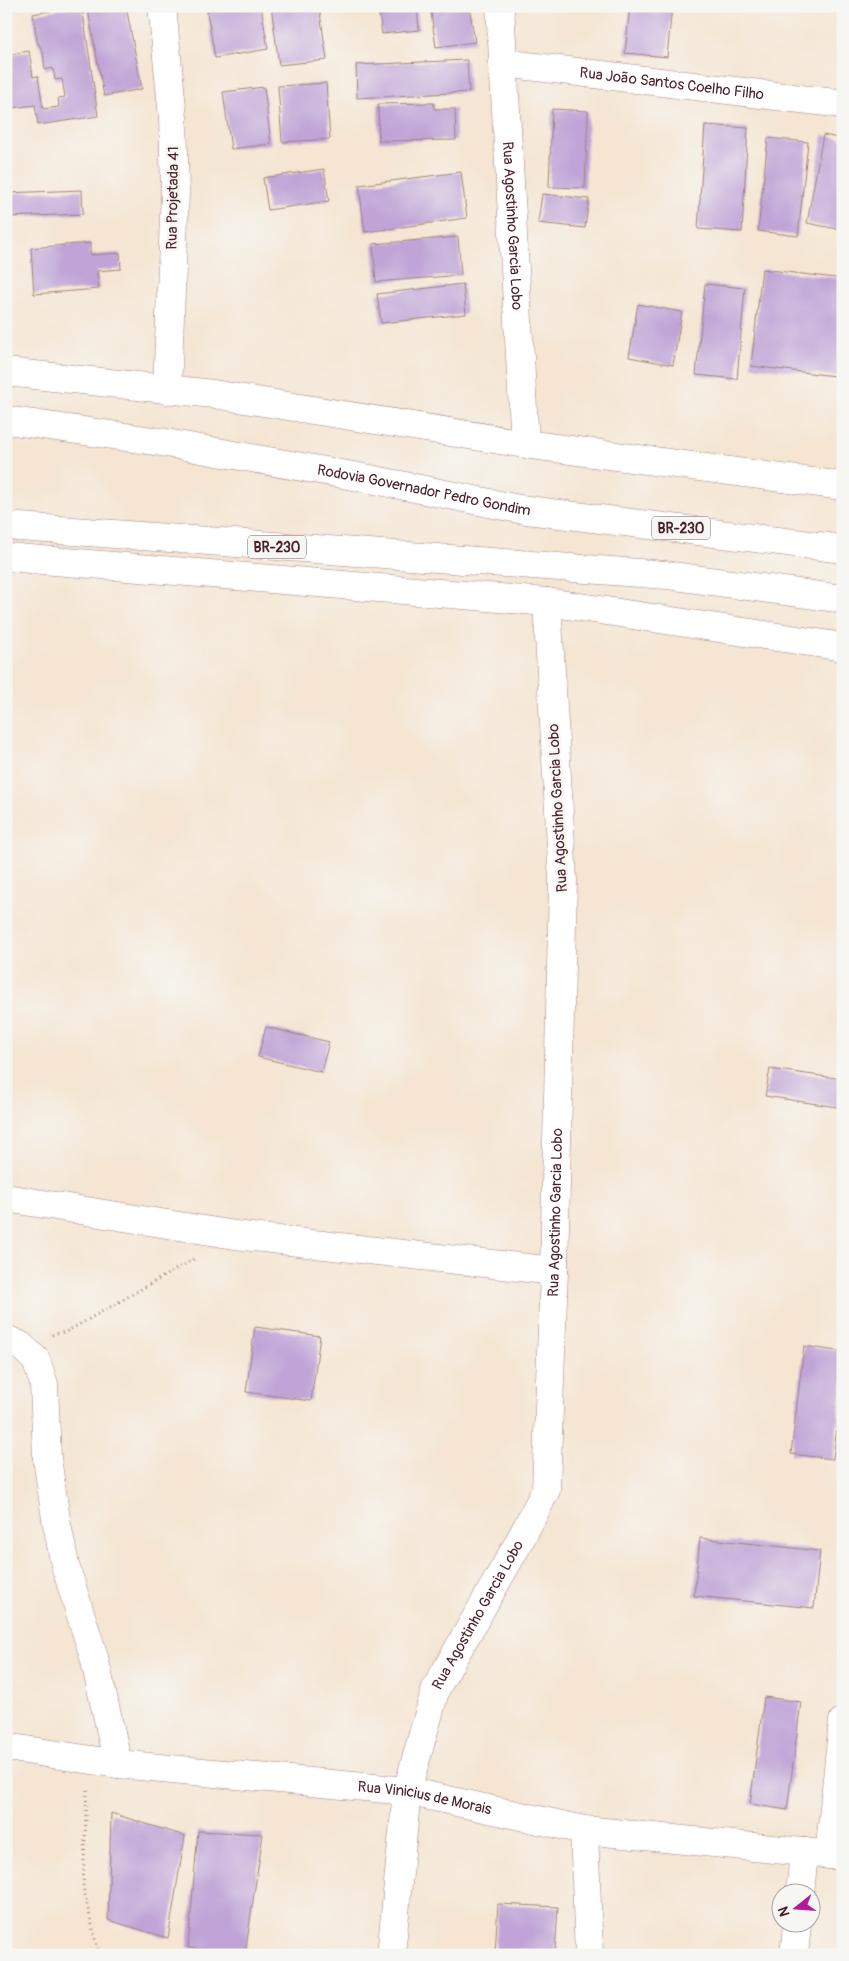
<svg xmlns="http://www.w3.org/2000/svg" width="849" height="1961" font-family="Pangolin,sans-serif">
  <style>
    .building { fill: #c0a4d7 }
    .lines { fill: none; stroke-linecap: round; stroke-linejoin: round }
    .street-casing { stroke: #a0827e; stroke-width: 29 }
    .secondary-casing { stroke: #a0827e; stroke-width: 29 }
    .highway-casing { stroke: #a0827e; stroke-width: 29 }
    .path { stroke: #a0827e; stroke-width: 3; stroke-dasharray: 1 4; stroke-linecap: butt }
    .street { stroke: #fff; stroke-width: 28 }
    .secondary { stroke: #fff; stroke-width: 28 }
    .highway { stroke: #fff; stroke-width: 28 }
    .labels { text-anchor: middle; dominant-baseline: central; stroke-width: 5; stroke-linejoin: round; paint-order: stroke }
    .shield { fill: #f6f6f2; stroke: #7e6067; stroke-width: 1 }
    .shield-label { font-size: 14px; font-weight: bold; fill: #4a1f2b }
    .street-label { font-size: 15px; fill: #4a1f2b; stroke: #f6f6f2 }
  </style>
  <rect width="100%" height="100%" fill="#f6f6f2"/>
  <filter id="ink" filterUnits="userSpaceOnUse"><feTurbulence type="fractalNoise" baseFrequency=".02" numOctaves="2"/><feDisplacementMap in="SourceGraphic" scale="10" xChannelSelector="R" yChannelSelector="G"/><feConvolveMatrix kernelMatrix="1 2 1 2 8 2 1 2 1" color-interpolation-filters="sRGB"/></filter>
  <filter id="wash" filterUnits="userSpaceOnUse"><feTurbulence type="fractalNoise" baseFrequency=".0096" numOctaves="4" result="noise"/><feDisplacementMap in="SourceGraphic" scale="20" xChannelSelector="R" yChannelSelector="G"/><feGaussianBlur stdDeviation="1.12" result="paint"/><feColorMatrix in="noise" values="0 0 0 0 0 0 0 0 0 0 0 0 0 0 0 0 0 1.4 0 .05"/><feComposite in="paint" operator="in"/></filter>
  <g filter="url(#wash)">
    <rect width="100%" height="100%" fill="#f5e5d2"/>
    <g id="blocks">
      <!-- building -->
      <g class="building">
        <path d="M 77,6 L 82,6 L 98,116 L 38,125 L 35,105 L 11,108 L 6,79 L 6,55 L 29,51 L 33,77 L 38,76 L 43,109 L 59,107 L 58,98 L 65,97 L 62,79 L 55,80 L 53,68 L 45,70 L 43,52 L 37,41 L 33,14 Z"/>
        <path d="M 108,6 L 126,6 L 142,89 L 104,96 L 88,10 Z"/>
        <path d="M 206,6 L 261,6 L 268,49 L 215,58 Z"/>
        <path d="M 271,6 L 319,6 L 327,60 L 279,65 Z"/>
        <path d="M 378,6 L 417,6 L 419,30 L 382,34 Z"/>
        <path d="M 430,6 L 469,6 L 475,42 L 436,47 Z"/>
        <path d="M 630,6 L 672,6 L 667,57 L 625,53 Z"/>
        <path d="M 467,60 L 469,92 L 357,98 L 356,65 Z"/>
        <path d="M 326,83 L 330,139 L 282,142 L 278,86 Z"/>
        <path d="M 264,87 L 271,144 L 231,149 L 223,92 Z"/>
        <path d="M 434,103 L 434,109 L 455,109 L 456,140 L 379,141 L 378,104 Z"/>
        <path d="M 552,109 L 588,111 L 585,188 L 549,187 Z"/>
        <path d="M 705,125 L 748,128 L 742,232 L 698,229 Z"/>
        <path d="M 823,135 L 843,139 L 843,230 L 807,223 Z"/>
        <path d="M 768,138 L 808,142 L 798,236 L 758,231 Z"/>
        <path d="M 324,169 L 329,201 L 268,210 L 263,178 Z"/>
        <path d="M 461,172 L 467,218 L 365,232 L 359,185 Z"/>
        <path d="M 82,190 L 83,214 L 7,217 L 6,193 Z"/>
        <path d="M 542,194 L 589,199 L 585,228 L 538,223 Z"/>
        <path d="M 458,237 L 461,275 L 376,282 L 373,244 Z"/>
        <path d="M 90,243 L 90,255 L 120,253 L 121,269 L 97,271 L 99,289 L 34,294 L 31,248 Z"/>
        <path d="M 762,269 L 843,279 L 843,377 L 751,366 Z"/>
        <path d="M 463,284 L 466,314 L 381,323 L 377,294 Z"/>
        <path d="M 705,284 L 745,288 L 737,379 L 696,375 Z"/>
        <path d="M 638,304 L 682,312 L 673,365 L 629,357 Z"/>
        <path d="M 266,1027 L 329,1042 L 321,1072 L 258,1057 Z"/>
        <path d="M 770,1069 L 843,1079 L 843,1108 L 765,1096 Z"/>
        <path d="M 255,1327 L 320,1336 L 311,1401 L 246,1392 Z"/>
        <path d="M 804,1346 L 843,1352 L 843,1380 L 833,1459 L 791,1454 Z"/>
        <path d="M 700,1538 L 820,1551 L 814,1608 L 694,1596 Z"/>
        <path d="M 764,1697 L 801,1702 L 787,1810 L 750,1804 Z"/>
        <path d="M 111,1813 L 185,1836 L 168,1938 L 108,1920 Z"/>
        <path d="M 198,1831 L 263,1834 L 245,1954 L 188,1948 Z"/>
        <path d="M 498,1904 L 558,1907 L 555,1955 L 495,1955 Z"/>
      </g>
    </g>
  </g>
  <g filter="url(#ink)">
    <use href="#blocks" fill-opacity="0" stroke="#a0827e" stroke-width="1"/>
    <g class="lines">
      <!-- street casing -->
      <g class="street-casing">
        <g id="street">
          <path d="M 162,6 L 173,118 L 175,193 L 167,390"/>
          <path id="s1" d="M 500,6 L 525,444"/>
          <path id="s2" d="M 502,63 L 843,104"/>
          <path d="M 6,1198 L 235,1235 L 554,1271"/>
          <path d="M 6,1339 L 20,1345 L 36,1360 L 44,1384 L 47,1458 L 56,1519 L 65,1565 L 94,1657 L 118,1764"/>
          <path id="s3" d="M 6,1747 L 118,1764 L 407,1791 L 584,1830 L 843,1856"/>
          <path d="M 584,1830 L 589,1955"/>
          <path d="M 829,1855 L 843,1721"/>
          <path d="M 800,1894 L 804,1852"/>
          <path id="s4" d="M 391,1955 L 407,1791 L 436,1688 L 518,1544 L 546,1490 L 554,1271 L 563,881 L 547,602"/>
          <path d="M 794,1955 L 797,1924"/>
        </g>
      </g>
      <!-- secondary casing -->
      <g class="secondary-casing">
        <g id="secondary">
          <path d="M 6,372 L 213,394 L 525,444 L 843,486"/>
          <path d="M 6,557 L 547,602 L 843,647"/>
        </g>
      </g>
      <!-- highway casing -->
      <g class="highway-casing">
        <g id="highway">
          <path id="s5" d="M 6,420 L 161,442 L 370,479 L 519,509 L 843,549"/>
          <path d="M 6,526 L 666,575 L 843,599"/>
        </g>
      </g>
      <!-- path -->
      <g class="path">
        <path d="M 52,1335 L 68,1331 L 194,1259"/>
        <path d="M 87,1790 L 83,1887 L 99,1955"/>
      </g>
      <!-- street -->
      <use href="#street" class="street"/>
      <!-- secondary -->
      <use href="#secondary" class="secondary"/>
      <!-- highway -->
      <use href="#highway" class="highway"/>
    </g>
  </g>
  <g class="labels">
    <!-- shield labels -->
    <g class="shield">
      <rect x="652" y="516.5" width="58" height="23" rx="4"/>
      <rect x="248" y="535.5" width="58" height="23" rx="4"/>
    </g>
    <g class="shield-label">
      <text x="681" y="528">BR-230</text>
      <text x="277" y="547">BR-230</text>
    </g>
    <!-- street labels -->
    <g class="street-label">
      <text stroke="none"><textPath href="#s2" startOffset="171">Rua João Santos Coelho Filho</textPath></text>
      <text transform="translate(173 198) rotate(-89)">Rua Projetada 41</text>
      <text stroke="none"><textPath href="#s1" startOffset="220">Rua Agostinho Garcia Lobo</textPath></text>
      <text stroke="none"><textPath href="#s5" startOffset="424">Rodovia Governador Pedro Gondim</textPath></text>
      <text transform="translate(558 808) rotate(-93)">Rua Agostinho Garcia Lobo</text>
      <text stroke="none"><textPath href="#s4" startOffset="776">Rua Agostinho Garcia Lobo</textPath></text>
      <text stroke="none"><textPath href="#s4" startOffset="356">Rua Agostinho Garcia Lobo</textPath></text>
      <text stroke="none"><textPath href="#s3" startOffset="422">Rua Vinicius de Morais</textPath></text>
    </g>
  </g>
  <!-- margin -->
  <rect width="849" height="1961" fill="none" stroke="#f6f6f2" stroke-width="25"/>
  <!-- north arrow -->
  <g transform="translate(796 1908) rotate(253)"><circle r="24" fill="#f6f6f2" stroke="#b1a0a2"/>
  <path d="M0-4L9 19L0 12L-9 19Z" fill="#b5179e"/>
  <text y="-8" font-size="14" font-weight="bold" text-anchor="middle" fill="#4a1f2b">N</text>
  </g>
</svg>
